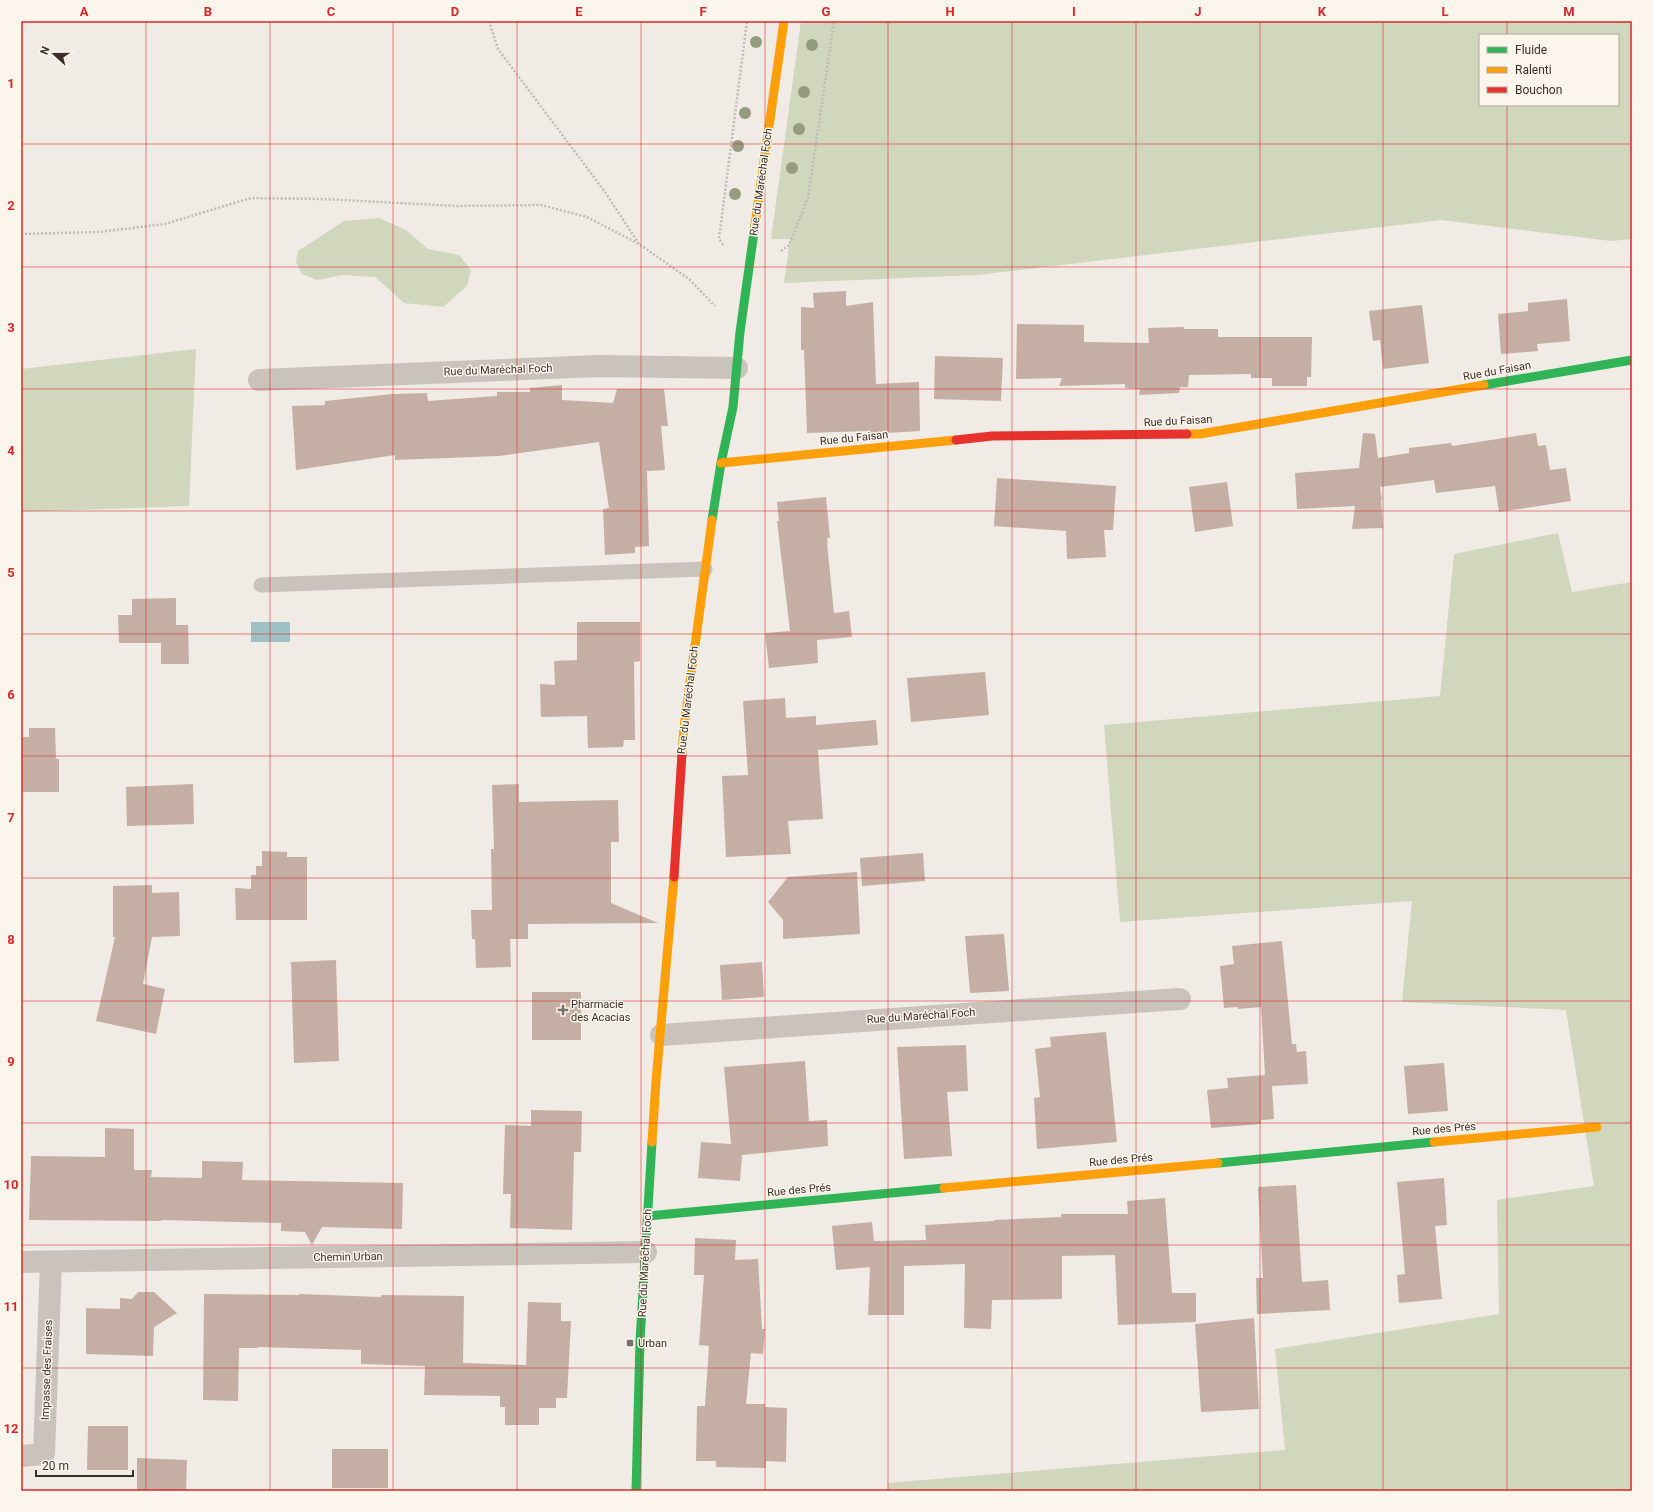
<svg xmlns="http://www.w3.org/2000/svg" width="1653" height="1512" font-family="Roboto,sans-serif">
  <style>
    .green { fill: #d0d7bd; fill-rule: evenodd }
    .water { fill: #9ec2c3 }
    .building { fill: #c5afa4 }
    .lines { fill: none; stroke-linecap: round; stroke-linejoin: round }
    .path { stroke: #c2bbb5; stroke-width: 2.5; stroke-dasharray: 2 2; stroke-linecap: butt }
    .lane { stroke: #cac3bc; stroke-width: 15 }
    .street { stroke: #cac3bc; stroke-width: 22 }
    .fast { stroke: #30b455; stroke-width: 9 }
    .slow { stroke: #ff9f0a; stroke-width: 9 }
    .jam { stroke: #e5322d; stroke-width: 9 }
    .tree { fill: #939c7e }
    .grid { fill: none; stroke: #d62828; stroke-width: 1; stroke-opacity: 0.55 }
    .poi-dot { fill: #7a716a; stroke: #fcf5ec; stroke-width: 1.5 }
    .labels { text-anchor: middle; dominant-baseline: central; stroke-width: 3; stroke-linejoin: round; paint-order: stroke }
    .street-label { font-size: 11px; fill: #3b3029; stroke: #fcf5ec }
    .poi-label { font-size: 11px; fill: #3b3029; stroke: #fcf5ec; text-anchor: start }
    .neatline { fill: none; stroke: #d62828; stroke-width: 1.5 }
    .grid-label { font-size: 13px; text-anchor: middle; font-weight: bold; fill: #d62828 }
  </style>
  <rect width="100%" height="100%" fill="#f0ebe4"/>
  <!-- green -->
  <g class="green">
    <path d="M 801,21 L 1632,21 L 1632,239 L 1611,241 L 1441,220 L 977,275 L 784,283 L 790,239 L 771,239 ZM 1480,35 L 1618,35 L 1618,105 L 1480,105 Z"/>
    <path d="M 379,218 L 406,230 L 428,249 L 459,255 L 471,270 L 467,286 L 443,307 L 404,303 L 375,277 L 343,275 L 317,280 L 302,274 L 296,262 L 298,251 L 344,221 Z"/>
    <path d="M 196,349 L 189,506 L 21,512 L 21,369 Z"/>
    <path d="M 1558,533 L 1572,592 L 1632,582 L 1632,1491 L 888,1491 L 887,1483 L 1285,1450 L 1275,1349 L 1499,1314 L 1497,1200 L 1594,1186 L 1566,1010 L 1402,1002 L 1412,901 L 1120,922 L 1104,725 L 1440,696 L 1454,554 Z"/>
  </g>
  <!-- water -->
  <rect class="water" x="251" y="622" width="39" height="20"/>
  <!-- building -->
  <g class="building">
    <path d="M 846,291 L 846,306 L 873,302 L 876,384 L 919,382 L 920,431 L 870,434 L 869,431 L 807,433 L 804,350 L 801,350 L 801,307 L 814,308 L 813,293 Z"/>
    <path d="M 1567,299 L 1570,341 L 1537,344 L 1538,351 L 1501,354 L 1498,314 L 1528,311 L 1528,303 Z"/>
    <path d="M 1422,305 L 1429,363 L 1383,369 L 1380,340 L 1373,341 L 1369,311 Z"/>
    <path d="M 1017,324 L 1084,325 L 1084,342 L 1149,343 L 1148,328 L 1184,327 L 1184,329 L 1218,329 L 1218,337 L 1312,337 L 1311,377 L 1307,377 L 1307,386 L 1272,386 L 1272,378 L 1251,378 L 1251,374 L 1189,375 L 1188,387 L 1180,387 L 1179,393 L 1139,395 L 1140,389 L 1125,388 L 1125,384 L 1059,386 L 1062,378 L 1016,379 Z"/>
    <path d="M 935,356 L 1003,358 L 1001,401 L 934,399 Z"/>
    <path d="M 562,385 L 562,400 L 613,403 L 617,389 L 664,389 L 668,426 L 661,426 L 665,470 L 647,471 L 649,546 L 635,547 L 635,553 L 605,555 L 603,509 L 609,508 L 599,442 L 499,456 L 395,460 L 395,455 L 296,470 L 292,406 L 325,405 L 325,401 L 393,394 L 427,393 L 428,401 L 497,396 L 497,392 L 530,392 L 530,388 Z"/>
    <path d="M 1363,433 L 1375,434 L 1378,458 L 1409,453 L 1409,448 L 1451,443 L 1452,446 L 1536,433 L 1538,446 L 1546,445 L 1550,470 L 1566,468 L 1571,501 L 1499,512 L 1495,486 L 1436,493 L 1434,480 L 1380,487 L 1382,500 L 1381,500 L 1383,528 L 1352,529 L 1355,506 L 1297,509 L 1295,473 L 1359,468 Z"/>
    <path d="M 997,478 L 1116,486 L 1113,530 L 1104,530 L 1106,557 L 1067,559 L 1066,531 L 994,526 Z"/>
    <path d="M 1227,482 L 1233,526 L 1195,532 L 1189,487 Z"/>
    <path d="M 826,497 L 830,538 L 827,538 L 828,543 L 827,543 L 834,613 L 849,611 L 852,637 L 817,640 L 818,663 L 769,668 L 765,633 L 790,631 L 777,521 L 779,521 L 777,502 Z"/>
    <path d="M 176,598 L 176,625 L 188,625 L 189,664 L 161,664 L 161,643 L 119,643 L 118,615 L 132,615 L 132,599 Z"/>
    <path d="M 577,622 L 640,622 L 640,661 L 634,662 L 635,740 L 624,740 L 623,747 L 588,748 L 587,716 L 541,717 L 540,684 L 555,685 L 554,661 L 577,660 Z"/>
    <path d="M 985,672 L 989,715 L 911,722 L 907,678 Z"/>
    <path d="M 785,698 L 786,718 L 816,716 L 816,725 L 876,720 L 878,745 L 818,750 L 823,819 L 788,821 L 791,854 L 726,857 L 722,776 L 748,775 L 743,701 Z"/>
    <path d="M 29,728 L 55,728 L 56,759 L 59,759 L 59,792 L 21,792 L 21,737 L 29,737 Z"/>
    <path d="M 193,784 L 194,824 L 127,826 L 126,787 Z"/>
    <path d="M 519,784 L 519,802 L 618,800 L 619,842 L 611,842 L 611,903 L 658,923 L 528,924 L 528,939 L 510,939 L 511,967 L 476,968 L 475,939 L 472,939 L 471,910 L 492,910 L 491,849 L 494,849 L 492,785 Z"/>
    <path d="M 262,851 L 287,852 L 287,857 L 307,857 L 307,920 L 236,920 L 235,888 L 251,889 L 251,875 L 256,875 L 256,866 L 262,866 Z"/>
    <path d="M 923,853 L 925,881 L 862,886 L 860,858 Z"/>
    <path d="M 857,872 L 860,934 L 783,939 L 783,920 L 768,902 L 788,877 Z"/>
    <path d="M 152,885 L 152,893 L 179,892 L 180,936 L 152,937 L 143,984 L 165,989 L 156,1034 L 96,1021 L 115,937 L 113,937 L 113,886 Z"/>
    <path d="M 1004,934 L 1009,991 L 970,993 L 965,936 Z"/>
    <path d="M 1282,941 L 1292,1044 L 1296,1044 L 1297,1052 L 1306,1051 L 1308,1084 L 1272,1086 L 1274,1119 L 1261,1120 L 1261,1124 L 1211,1128 L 1207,1090 L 1228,1088 L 1227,1078 L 1265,1075 L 1261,1007 L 1238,1009 L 1238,1007 L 1224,1008 L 1220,966 L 1234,964 L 1232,946 Z"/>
    <path d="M 336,960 L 339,1061 L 294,1063 L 291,962 Z"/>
    <path d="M 762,962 L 764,997 L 722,1000 L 720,965 Z"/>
    <rect x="532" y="992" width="49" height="48"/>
    <path d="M 1106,1032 L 1117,1142 L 1037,1149 L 1034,1098 L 1040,1097 L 1035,1049 L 1051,1047 L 1050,1037 Z"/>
    <path d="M 966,1045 L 968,1091 L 947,1092 L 952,1156 L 904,1159 L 897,1047 Z"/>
    <path d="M 805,1061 L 809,1121 L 827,1120 L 828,1146 L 742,1155 L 740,1181 L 698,1178 L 701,1142 L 731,1144 L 724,1067 Z"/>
    <path d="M 1444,1063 L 1448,1111 L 1408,1114 L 1404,1066 Z"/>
    <path d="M 531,1110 L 582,1111 L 581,1152 L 574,1152 L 572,1230 L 510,1228 L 511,1194 L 503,1194 L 505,1125 L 531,1126 Z"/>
    <path d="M 105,1128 L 134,1129 L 134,1170 L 152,1170 L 151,1177 L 202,1178 L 202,1161 L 243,1162 L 242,1180 L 403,1183 L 402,1229 L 322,1227 L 312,1245 L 305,1232 L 281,1231 L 281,1223 L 161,1220 L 161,1221 L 29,1220 L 31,1156 L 105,1157 Z"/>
    <path d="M 1444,1178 L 1447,1225 L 1435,1226 L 1442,1299 L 1399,1303 L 1397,1275 L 1405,1274 L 1397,1182 Z"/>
    <path d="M 1296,1185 L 1302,1282 L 1328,1280 L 1330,1310 L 1257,1314 L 1256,1278 L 1263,1278 L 1258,1187 Z"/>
    <path d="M 1165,1198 L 1172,1293 L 1196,1293 L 1196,1322 L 1118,1325 L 1115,1255 L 1062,1256 L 1062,1299 L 992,1300 L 991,1329 L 964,1328 L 965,1264 L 904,1266 L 904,1315 L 868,1315 L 870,1267 L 836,1270 L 832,1226 L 872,1222 L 874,1241 L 926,1240 L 925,1225 L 994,1221 L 994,1220 L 1061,1217 L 1061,1214 L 1128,1214 L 1127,1201 Z"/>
    <path d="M 695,1238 L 736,1240 L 735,1260 L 758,1259 L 762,1329 L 765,1329 L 763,1354 L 751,1353 L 746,1404 L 765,1404 L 765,1407 L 787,1408 L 786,1462 L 766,1461 L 766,1468 L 716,1467 L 716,1461 L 696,1461 L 697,1406 L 705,1406 L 709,1346 L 699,1345 L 704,1275 L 694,1275 Z"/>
    <path d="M 138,1292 L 154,1292 L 177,1313 L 154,1327 L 153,1356 L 86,1354 L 86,1308 L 120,1309 L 120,1298 L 132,1299 Z"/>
    <path d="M 204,1294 L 299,1295 L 299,1294 L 381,1297 L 381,1295 L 464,1296 L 463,1363 L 526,1365 L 528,1302 L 561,1303 L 561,1321 L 571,1321 L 567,1398 L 556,1398 L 556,1408 L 539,1408 L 539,1425 L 505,1425 L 505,1407 L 500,1407 L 500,1396 L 424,1395 L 425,1366 L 361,1364 L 361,1350 L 258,1347 L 258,1348 L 239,1348 L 238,1401 L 203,1400 Z"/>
    <path d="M 1254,1318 L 1259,1409 L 1201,1412 L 1195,1324 Z"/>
    <path d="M 88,1426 L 128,1426 L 128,1470 L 87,1470 Z"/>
    <rect x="332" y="1449" width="56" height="39"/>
    <path d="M 137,1458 L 187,1460 L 186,1491 L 137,1491 Z"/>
  </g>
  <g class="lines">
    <!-- path -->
    <g class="path">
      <path d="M 489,21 L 498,49 L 605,192 L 639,244"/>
      <path d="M 21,234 L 99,232 L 165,224 L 251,198 L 322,199 L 458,206 L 541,205 L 587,217 L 639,244 L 689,279 L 715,306"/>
      <path d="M 723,245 L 719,239 L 747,21"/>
      <path d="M 781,251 L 789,245 L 808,198 L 834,21"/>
      <path d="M 1625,1123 L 1632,1122"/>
    </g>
    <!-- lane -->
    <path class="lane" d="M 261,585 L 705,569"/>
    <!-- street -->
    <g class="street">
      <path d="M 259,380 L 599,366 L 737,368"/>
      <path d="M 661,1035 L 1180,999"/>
      <path d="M 21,1262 L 646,1252"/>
      <path d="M 21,1456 L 44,1454 L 51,1262"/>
    </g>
    <!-- fast -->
    <g class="fast">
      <path d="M 1484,385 L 1632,360"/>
      <path d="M 712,520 L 721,463 L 733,407 L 740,332 L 755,225"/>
      <path d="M 1218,1163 L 1434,1142"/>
      <path d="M 648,1216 L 944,1188"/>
      <path d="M 636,1491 L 640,1341 L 652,1142"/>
    </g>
    <!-- slow -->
    <g class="slow">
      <path d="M 755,225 L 784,21"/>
      <path d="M 1187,434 L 1200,434 L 1484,385"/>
      <path d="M 721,463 L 956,440"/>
      <path d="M 682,754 L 684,727 L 712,520"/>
      <path d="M 652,1142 L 656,1081 L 674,877"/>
      <path d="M 1434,1142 L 1597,1127"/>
      <path d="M 944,1188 L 1218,1163"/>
    </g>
    <!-- jam -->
    <g class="jam">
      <path d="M 956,440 L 992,436 L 1187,434"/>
      <path d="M 674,877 L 682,754"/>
    </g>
  </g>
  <!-- trees -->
  <g class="tree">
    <circle cx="756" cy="42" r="6"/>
    <circle cx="812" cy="45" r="6"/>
    <circle cx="804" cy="92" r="6"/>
    <circle cx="745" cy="113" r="6"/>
    <circle cx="799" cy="129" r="6"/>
    <circle cx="738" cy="146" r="6"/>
    <circle cx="792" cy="168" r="6"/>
    <circle cx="735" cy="194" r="6"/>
  </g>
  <!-- grid -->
  <path class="grid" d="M 146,21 L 146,1491M 270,21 L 270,1491M 393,21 L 393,1491M 517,21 L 517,1491M 641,21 L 641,1491M 765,21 L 765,1491M 888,21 L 888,1491M 1012,21 L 1012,1491M 1136,21 L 1136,1491M 1260,21 L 1260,1491M 1383,21 L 1383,1491M 1507,21 L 1507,35M 1507,105 L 1507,1491M 21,144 L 1632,144M 21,267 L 1632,267M 21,389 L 1632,389M 21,511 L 1632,511M 21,634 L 1632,634M 21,756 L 1632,756M 21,878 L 1632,878M 21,1001 L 1632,1001M 21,1123 L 1632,1123M 21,1245 L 1632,1245M 21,1368 L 1632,1368"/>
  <!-- markers -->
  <g class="poi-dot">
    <path d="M561 1004h4v4h4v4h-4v4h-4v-4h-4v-4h4z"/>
    <rect x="626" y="1339" width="8" height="8" rx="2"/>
  </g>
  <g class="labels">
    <!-- street labels -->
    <g class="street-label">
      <text transform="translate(761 182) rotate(-82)">Rue du Maréchal Foch</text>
      <text transform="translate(498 370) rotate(-2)">Rue du Maréchal Foch</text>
      <text transform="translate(1497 371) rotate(-10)">Rue du Faisan</text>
      <text transform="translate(1178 421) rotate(-3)">Rue du Faisan</text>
      <text transform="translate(854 438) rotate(-6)">Rue du Faisan</text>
      <text transform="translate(688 700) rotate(-83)">Rue du Maréchal Foch</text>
      <text transform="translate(921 1016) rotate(-4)">Rue du Maréchal Foch</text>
      <text transform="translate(1444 1129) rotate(-5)">Rue des Prés</text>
      <text transform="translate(1121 1160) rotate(-5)">Rue des Prés</text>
      <text transform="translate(799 1190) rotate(-5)">Rue des Prés</text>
      <text transform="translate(348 1257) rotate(-1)">Chemin Urban</text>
      <text transform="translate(645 1263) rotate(-87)">Rue du Maréchal Foch</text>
      <text transform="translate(47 1370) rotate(-88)">Impasse des Fraises</text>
    </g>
    <!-- poi labels -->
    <g class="poi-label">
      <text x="571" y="1004">Pharmacie<tspan x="571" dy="13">des Acacias</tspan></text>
      <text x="638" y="1343">Urban</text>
    </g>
  </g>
  <!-- border -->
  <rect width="1653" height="1512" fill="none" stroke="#fcf5ec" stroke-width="44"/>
  <!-- legend -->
  <rect x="1479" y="34" width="140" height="72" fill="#fcf5ec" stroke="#afa69e"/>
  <rect x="1487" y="47" width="20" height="6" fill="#30b455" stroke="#afa69e"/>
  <text x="1515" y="54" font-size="12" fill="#3b3029">Fluide</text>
  <rect x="1487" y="67" width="20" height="6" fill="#ff9f0a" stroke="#afa69e"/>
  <text x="1515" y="74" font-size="12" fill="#3b3029">Ralenti</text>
  <rect x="1487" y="87" width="20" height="6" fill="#e5322d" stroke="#afa69e"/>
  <text x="1515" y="94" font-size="12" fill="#3b3029">Bouchon</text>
  <!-- north arrow -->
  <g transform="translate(54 54) rotate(291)" stroke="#fcf5ec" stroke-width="3" paint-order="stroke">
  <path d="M0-3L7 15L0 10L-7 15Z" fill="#3b3029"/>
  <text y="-6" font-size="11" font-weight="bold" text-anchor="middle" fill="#3b3029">N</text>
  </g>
  <!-- scale -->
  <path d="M36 1470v6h97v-6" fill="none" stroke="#3b3029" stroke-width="2"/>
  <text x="42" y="1470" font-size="12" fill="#3b3029" stroke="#fcf5ec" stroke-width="3" paint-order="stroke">20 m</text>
  <rect x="22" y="22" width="1609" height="1468" class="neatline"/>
  <g class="grid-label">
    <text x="84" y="16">A</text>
    <text x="208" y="16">B</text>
    <text x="331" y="16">C</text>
    <text x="455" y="16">D</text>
    <text x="579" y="16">E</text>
    <text x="703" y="16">F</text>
    <text x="826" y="16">G</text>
    <text x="950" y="16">H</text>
    <text x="1074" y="16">I</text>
    <text x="1198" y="16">J</text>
    <text x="1322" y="16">K</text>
    <text x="1445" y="16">L</text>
    <text x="1569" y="16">M</text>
    <text x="11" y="88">1</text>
    <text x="11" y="210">2</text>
    <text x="11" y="332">3</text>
    <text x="11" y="455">4</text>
    <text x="11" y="577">5</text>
    <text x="11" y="699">6</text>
    <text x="11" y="822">7</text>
    <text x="11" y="944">8</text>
    <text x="11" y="1066">9</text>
    <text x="11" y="1189">10</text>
    <text x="11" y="1311">11</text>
    <text x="11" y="1433">12</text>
  </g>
</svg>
